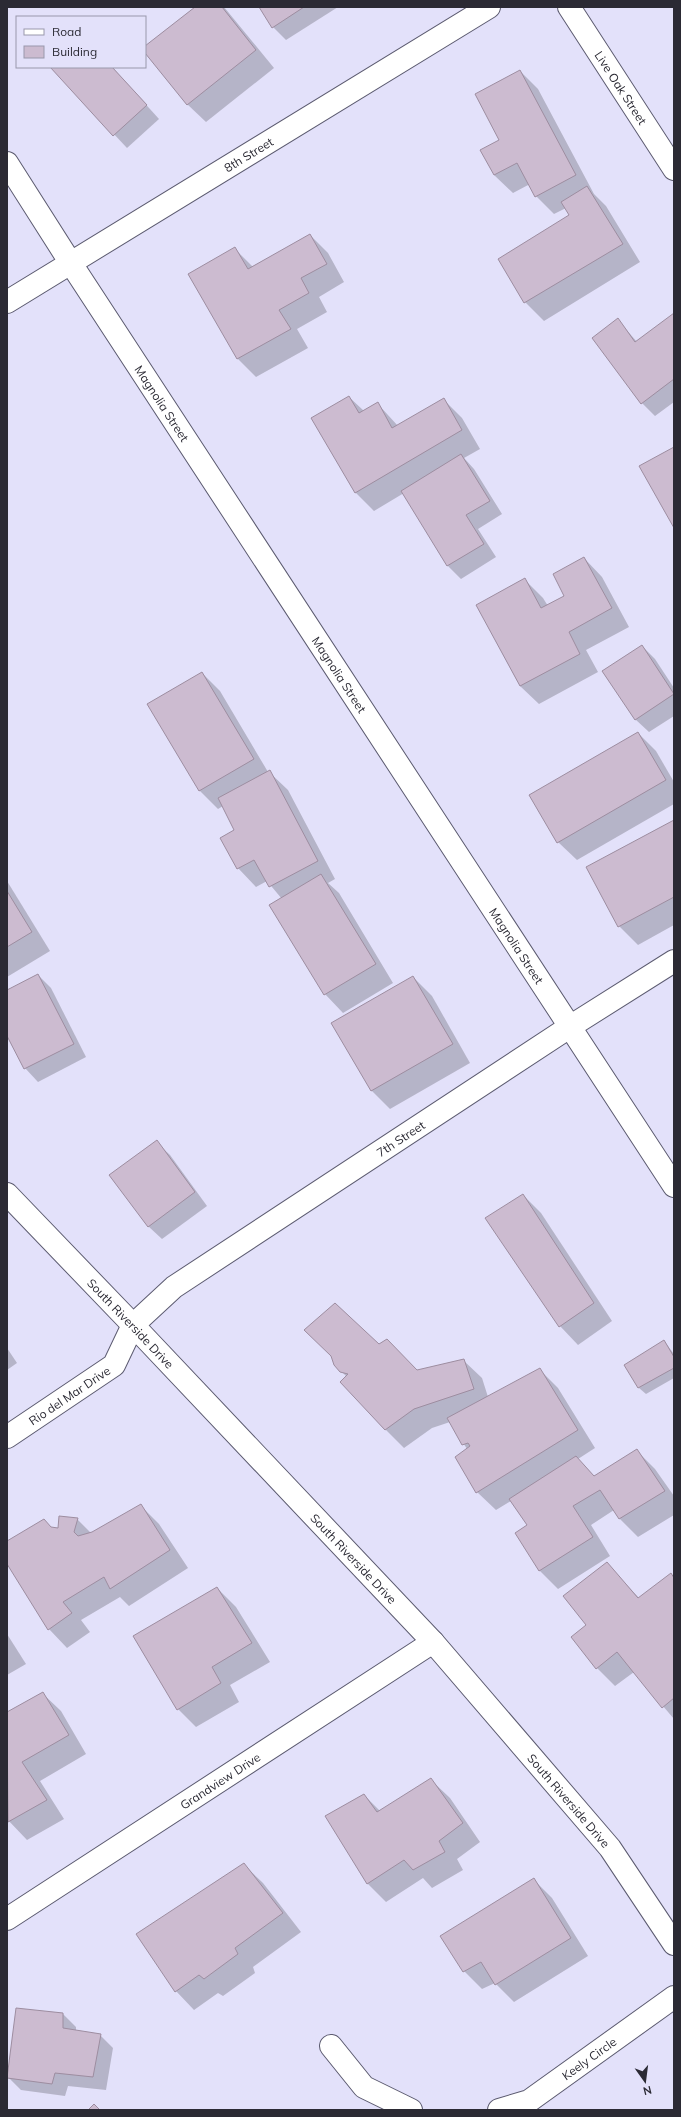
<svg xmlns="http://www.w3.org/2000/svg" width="681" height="2117" font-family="Mulish,sans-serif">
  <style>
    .shadow { fill: #0003 }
    .building { fill: #ccbbd0; stroke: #9d8da0 }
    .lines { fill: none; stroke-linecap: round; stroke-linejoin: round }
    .minor-casing { stroke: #5c5b70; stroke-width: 24 }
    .tertiary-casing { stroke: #5c5b70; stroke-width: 24 }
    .minor { stroke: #fff; stroke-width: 22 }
    .tertiary { stroke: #fff; stroke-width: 22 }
    .labels { text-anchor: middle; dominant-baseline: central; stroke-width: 3.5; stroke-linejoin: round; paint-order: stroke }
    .street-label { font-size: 12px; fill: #2b2a34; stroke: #e3e1fa }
  </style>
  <rect width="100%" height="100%" fill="#e3e1fa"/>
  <!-- shadow -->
  <g class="shadow">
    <path d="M 196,7 L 224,7 L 274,68 L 206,122 L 187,104 L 145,51 L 145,47 Z"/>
    <path d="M 260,7 L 338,7 L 286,40 L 273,27 Z"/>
    <path d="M 51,67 L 112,67 L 159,119 L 127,148 Z"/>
    <path d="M 520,71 L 538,89 L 594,194 L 606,206 L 640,262 L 544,321 L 525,302 L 570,215 L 566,208 L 554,214 L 536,196 L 530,184 L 513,193 L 494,175 L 500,140 Z"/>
    <path d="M 310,235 L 328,253 L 344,282 L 319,297 L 327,312 L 297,329 L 308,348 L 256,377 L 238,359 L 190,274 L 235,249 L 253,267 Z"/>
    <path d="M 674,315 L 674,402 L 655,416 L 642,403 L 618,320 L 637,342 Z"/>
    <path d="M 349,397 L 364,411 L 377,403 L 398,426 L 444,400 L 462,418 L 480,449 L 464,458 L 474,469 L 502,514 L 478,529 L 496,557 L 461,579 L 448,566 L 404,493 L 374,511 L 355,492 Z"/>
    <path d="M 584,558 L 602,577 L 629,627 L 586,650 L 598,672 L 539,704 L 520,686 L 477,606 L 525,580 L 543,598 L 548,606 L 566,596 Z"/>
    <path d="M 642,646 L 655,659 L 674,688 L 674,716 L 649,732 L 635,719 Z"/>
    <path d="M 202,673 L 220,691 L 268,772 L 269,772 L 288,790 L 335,879 L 328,883 L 339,893 L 393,983 L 343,1013 L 325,994 L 282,899 L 267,881 L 256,887 L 238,868 L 236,830 L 223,806 L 218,809 L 200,791 L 149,704 Z"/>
    <path d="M 638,733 L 656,751 L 674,782 L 674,804 L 577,860 L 558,842 Z"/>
    <path d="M 674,821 L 674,925 L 638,945 L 619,926 Z"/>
    <path d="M 7,881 L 50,951 L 7,977 Z"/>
    <path d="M 38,975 L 51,988 L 86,1057 L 38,1082 L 25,1068 L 7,1034 L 7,991 Z"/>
    <path d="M 413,977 L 432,996 L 470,1063 L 390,1109 L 371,1090 Z"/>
    <path d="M 156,1142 L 170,1155 L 207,1206 L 162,1239 L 148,1226 Z"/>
    <path d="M 523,1195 L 541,1213 L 612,1321 L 578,1345 L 560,1326 L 487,1218 Z"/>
    <path d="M 664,1341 L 674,1354 L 674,1378 L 646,1394 L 639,1388 L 625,1365 Z"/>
    <path d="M 379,1345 L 417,1371 L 463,1360 L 482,1378 L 488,1397 L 540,1370 L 558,1388 L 595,1448 L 578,1459 L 595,1477 L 637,1451 L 655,1469 L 674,1496 L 674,1515 L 638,1537 L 620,1519 L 614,1510 L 591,1525 L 610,1556 L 558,1589 L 539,1570 L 528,1525 L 511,1501 L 496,1510 L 477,1492 L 467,1449 L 450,1422 L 432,1428 L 404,1448 L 385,1429 L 347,1377 L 335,1365 Z"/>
    <path d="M 7,1348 L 17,1363 L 7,1370 Z"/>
    <path d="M 141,1506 L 159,1524 L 188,1568 L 129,1606 L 120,1597 L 81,1620 L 90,1632 L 67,1648 L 49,1629 L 7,1562 L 7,1542 L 51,1528 L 58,1529 L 77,1519 L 91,1533 Z"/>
    <path d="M 607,1564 L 639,1598 L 674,1578 L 674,1719 L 634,1672 L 615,1686 L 597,1668 L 587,1625 Z"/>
    <path d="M 217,1588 L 236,1607 L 270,1662 L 230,1685 L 239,1702 L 196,1727 L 178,1709 Z"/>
    <path d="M 7,1634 L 26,1664 L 7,1675 Z"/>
    <path d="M 42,1693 L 61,1711 L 86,1754 L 40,1781 L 64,1819 L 27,1840 L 7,1819 L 7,1713 Z"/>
    <path d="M 431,1780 L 450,1798 L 480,1842 L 457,1859 L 463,1870 L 432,1888 L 423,1878 L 386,1902 L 368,1884 L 326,1816 L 364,1795 L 380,1811 Z"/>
    <path d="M 244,1865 L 263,1883 L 301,1932 L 253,1967 L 255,1973 L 223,1996 L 218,1993 L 194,2010 L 176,1991 L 137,1934 Z"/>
    <path d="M 534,1880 L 552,1898 L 588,1956 L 514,2002 L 495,1983 L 482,1989 L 464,1971 Z"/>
    <path d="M 63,2014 L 76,2027 L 76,2031 L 100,2035 L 113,2048 L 106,2090 L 68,2086 L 65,2096 L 21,2090 L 8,2077 Z"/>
  </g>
  <!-- building -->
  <g class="building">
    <path d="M 195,7 L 222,7 L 256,50 L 187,105 L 145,53 L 145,46 Z"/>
    <path d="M 259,7 L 304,7 L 272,28 Z"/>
    <path d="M 50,67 L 112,67 L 147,105 L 113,136 Z"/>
    <path d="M 520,70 L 576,175 L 535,197 L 517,163 L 494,175 L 480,150 L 499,140 L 475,94 Z"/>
    <path d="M 587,186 L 623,244 L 524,303 L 498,259 L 569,215 L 561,202 Z"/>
    <path d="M 310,234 L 327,264 L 301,278 L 309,293 L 279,310 L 291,329 L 237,359 L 188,274 L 235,247 L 248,269 Z"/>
    <path d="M 674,313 L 674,379 L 641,404 L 592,338 L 618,318 L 635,342 Z"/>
    <path d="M 349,396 L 359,413 L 378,402 L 392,428 L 444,398 L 462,430 L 355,493 L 311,418 Z"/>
    <path d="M 674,447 L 674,528 L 639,466 Z"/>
    <path d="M 461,454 L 490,501 L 466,515 L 484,544 L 447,566 L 401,491 Z"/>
    <path d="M 584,557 L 612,608 L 569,632 L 580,654 L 520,686 L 476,605 L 525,578 L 541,608 L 564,596 L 553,574 Z"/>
    <path d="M 642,645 L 674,694 L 635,720 L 602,671 Z"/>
    <path d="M 202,672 L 254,759 L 199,791 L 147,704 Z"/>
    <path d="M 638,732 L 666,780 L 557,843 L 529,795 Z"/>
    <path d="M 270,770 L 318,861 L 269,887 L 254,860 L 237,869 L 220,838 L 234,830 L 218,798 Z"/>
    <path d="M 674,820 L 674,897 L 618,927 L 586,867 Z"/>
    <path d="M 321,874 L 376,964 L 324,995 L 269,905 Z"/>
    <path d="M 7,891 L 32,932 L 7,947 Z"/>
    <path d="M 38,974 L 74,1044 L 24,1069 L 7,1036 L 7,990 Z"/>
    <path d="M 413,976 L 453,1044 L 371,1091 L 331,1023 Z"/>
    <path d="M 157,1140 L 195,1192 L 148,1227 L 109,1175 Z"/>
    <path d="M 523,1194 L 594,1303 L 559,1327 L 485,1218 Z"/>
    <path d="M 335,1303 L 379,1344 L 387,1339 L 417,1370 L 464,1359 L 474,1389 L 414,1409 L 385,1430 L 340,1382 L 348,1374 L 340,1372 L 334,1365 L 331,1356 L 304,1330 Z"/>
    <path d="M 664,1340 L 674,1357 L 674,1368 L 638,1388 L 624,1365 Z"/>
    <path d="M 540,1368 L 578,1430 L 476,1493 L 455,1457 L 470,1446 L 468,1443 L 462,1445 L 447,1418 Z"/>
    <path d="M 637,1449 L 665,1491 L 619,1519 L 600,1490 L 573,1506 L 593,1537 L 539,1571 L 515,1533 L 527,1525 L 509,1499 L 576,1456 L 594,1476 Z"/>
    <path d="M 141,1504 L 170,1550 L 110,1589 L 104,1577 L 63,1602 L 72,1613 L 48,1630 L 7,1564 L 7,1541 L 44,1519 L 51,1527 L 58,1528 L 59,1516 L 78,1518 L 74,1532 L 78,1536 L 92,1532 Z"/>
    <path d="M 607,1562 L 638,1598 L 671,1573 L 674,1578 L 674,1698 L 662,1708 L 617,1652 L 596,1669 L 571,1637 L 586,1625 L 563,1596 Z"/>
    <path d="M 217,1587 L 252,1643 L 212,1667 L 221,1683 L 177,1710 L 133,1636 Z"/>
    <path d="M 43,1692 L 69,1735 L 22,1762 L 47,1800 L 8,1822 L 7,1712 Z"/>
    <path d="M 431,1778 L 463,1823 L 439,1841 L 445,1852 L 413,1870 L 404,1860 L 367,1884 L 325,1816 L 364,1794 L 377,1812 Z"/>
    <path d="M 244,1863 L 283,1913 L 235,1948 L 238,1954 L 204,1979 L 199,1975 L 175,1992 L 136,1934 Z"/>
    <path d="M 534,1878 L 571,1938 L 495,1985 L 481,1962 L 463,1972 L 440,1936 Z"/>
    <path d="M 16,2008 L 63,2013 L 63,2028 L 101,2034 L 93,2077 L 55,2073 L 52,2084 L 7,2078 Z"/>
    <path d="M 94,2104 L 100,2110 L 88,2110 Z"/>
  </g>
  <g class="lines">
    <!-- minor casing -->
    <g class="minor-casing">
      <g id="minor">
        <path id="s1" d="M 569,7 L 674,169"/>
        <path id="s2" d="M 7,302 L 489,7"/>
        <path id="s3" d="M 7,1437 L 114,1365 L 133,1325 L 174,1287 L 571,1026 L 674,961"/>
        <path id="s4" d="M 7,1919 L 433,1642"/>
        <path d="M 331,2046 L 364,2087 L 411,2110"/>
        <path id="s5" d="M 499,2110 L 529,2101 L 674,1997"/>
      </g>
    </g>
    <!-- tertiary casing -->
    <g class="tertiary-casing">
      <g id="tertiary">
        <path id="s6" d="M 7,163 L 70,262 L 674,1186"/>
        <path id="s7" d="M 7,1194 L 133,1325 L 433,1642 L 610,1848 L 674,1944"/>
      </g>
    </g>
    <!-- minor -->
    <use href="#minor" class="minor"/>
    <!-- tertiary -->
    <use href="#tertiary" class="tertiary"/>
  </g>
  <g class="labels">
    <!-- street labels -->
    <g class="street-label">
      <text stroke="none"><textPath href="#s1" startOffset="96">Live Oak Street</textPath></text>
      <text stroke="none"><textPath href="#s2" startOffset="283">8th Street</textPath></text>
      <text stroke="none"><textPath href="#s6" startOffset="286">Magnolia Street</textPath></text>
      <text stroke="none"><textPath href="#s6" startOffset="610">Magnolia Street</textPath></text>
      <text stroke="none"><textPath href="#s6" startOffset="934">Magnolia Street</textPath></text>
      <text stroke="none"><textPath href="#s3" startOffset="500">7th Street</textPath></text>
      <text stroke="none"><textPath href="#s7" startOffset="179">South Riverside Drive</textPath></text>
      <text stroke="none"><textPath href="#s3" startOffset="75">Rio del Mar Drive</textPath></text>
      <text stroke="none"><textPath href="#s7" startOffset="503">South Riverside Drive</textPath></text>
      <text stroke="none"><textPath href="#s4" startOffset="254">Grandview Drive</textPath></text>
      <text stroke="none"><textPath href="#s7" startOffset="827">South Riverside Drive</textPath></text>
      <text stroke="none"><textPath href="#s5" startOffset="105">Keely Circle</textPath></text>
    </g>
  </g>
  <!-- border -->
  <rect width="681" height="2117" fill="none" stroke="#2b2a34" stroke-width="16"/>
  <!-- legend -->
  <rect x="16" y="16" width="130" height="52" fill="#e3e1fa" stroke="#9998ab"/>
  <rect x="24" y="29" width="20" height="6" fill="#ffffff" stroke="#9998ab"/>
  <text x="52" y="36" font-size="12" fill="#2b2a34">Road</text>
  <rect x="24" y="46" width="20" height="12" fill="#ccbbd0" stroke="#9998ab"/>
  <text x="52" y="56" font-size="12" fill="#2b2a34">Building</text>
  <!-- north arrow -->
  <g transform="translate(645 2081) rotate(166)" stroke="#e3e1fa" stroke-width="3" paint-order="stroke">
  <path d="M0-3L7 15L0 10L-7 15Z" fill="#2b2a34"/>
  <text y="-6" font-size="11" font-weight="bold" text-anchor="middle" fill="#2b2a34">N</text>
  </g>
</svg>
